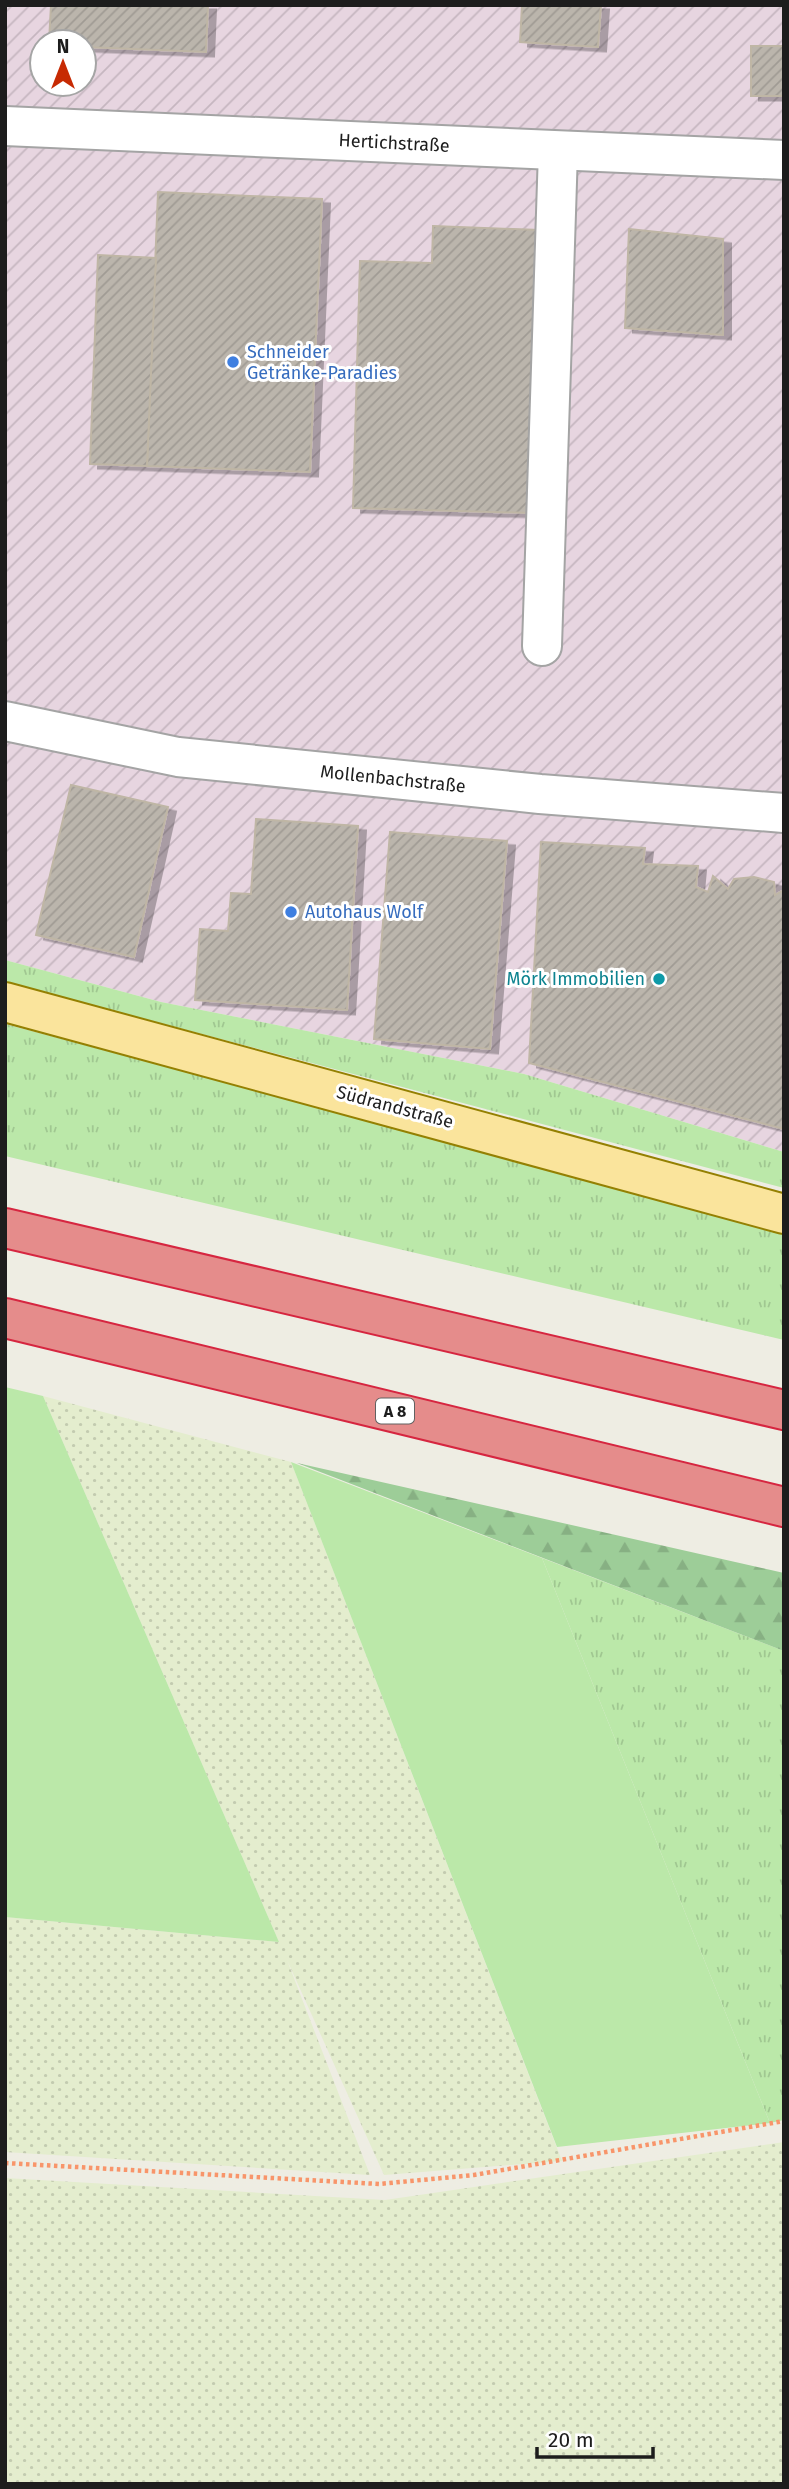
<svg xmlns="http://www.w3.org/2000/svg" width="789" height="2489" font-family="'Fira Sans',sans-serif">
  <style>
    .industrial { fill: url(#industrial-furrows); fill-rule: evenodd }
    .farmland { fill: url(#farmland-dots) }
    .grass { fill: url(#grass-tufts) }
    .forest { fill: url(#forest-firs) }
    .garden { fill: #bbe8a9 }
    .building { fill: url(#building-hatch); stroke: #bfb6a5; stroke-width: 2; filter: url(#shadow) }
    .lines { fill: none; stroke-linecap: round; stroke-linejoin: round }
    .minor-casing { stroke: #a4a4a4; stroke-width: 42 }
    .major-casing { stroke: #948002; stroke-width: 42 }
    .highway-casing { stroke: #d62640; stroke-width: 42 }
    .path { stroke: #f8956a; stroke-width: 4.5; stroke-dasharray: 3.5 3.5; stroke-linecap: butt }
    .minor { stroke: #fff; stroke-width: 38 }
    .major { stroke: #fae49c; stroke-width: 38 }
    .highway { stroke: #e58c8b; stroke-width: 38 }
    .shop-dot { fill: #3f7fe0; stroke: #fff; stroke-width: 2.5 }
    .culture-dot { fill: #0f9aa8; stroke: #fff; stroke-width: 2.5 }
    .labels { text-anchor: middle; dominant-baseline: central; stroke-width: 6; stroke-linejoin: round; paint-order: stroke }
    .shield { fill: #fff; stroke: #616161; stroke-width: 2 }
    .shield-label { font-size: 16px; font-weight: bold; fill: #1d1d1d }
    .street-label { font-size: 18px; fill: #1d1d1d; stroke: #fff }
    .shop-label { font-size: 18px; fill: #366cbe; stroke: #fff; text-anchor: start }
    .culture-label { font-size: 18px; fill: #0d838f; stroke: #fff; text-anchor: end }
  </style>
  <defs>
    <pattern id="industrial-furrows" width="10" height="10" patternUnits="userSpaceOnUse" patternTransform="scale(1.75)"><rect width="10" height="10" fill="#e7d5e0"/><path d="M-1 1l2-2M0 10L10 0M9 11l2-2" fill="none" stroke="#c6b6c0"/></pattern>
    <pattern id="farmland-dots" width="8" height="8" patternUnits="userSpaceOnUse" patternTransform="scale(1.75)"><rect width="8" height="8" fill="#e4edce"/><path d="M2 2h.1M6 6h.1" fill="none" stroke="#c3cbb0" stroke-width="1.8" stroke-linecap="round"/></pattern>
    <pattern id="grass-tufts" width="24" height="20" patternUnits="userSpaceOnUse" patternTransform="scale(1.75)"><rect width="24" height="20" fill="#bbe8a9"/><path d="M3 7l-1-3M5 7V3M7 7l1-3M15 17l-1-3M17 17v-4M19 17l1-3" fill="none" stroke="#a0c791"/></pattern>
    <pattern id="forest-firs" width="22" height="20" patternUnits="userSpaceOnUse" patternTransform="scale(1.75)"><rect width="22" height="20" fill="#9dcd98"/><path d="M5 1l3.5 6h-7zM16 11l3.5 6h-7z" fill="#87b083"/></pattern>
    <pattern id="building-hatch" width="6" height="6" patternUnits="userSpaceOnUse" patternTransform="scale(1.75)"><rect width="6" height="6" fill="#bbb5ac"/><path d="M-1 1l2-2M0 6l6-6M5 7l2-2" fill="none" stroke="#a09b94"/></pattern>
    <filter id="shadow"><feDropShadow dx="8" dy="4.5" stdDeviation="0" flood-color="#0004"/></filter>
  </defs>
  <rect width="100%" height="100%" fill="#eeede3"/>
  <!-- industrial -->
  <path class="industrial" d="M 5,5 L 784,5 L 784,1152 L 524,1074 L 161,1002 L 5,960 ZM 42,42 L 84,42 L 84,84 L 42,84 Z"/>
  <!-- farmland -->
  <g class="farmland">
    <path d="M 43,1396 L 291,1462 L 562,2161 L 384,2175 L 287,1960 L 370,2175 L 5,2152 L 5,1917 L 279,1942 Z"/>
    <path d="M 784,2142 L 784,2484 L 5,2484 L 5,2178 L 385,2200 Z"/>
  </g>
  <!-- grass -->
  <g class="grass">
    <path d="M 5,960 L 161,1002 L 524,1074 L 784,1152 L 784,1188 L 5,982 Z"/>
    <path d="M 5,1024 L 784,1230 L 784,1340 L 5,1156 Z"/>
    <path d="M 542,1558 L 784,1651 L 784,2120 L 770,2123 Z"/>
  </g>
  <!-- forest -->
  <path class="forest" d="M 297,1463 L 784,1573 L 784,1651 Z"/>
  <!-- garden -->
  <g class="garden">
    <path d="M 5,1387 L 43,1396 L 279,1942 L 5,1917 Z"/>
    <path d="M 291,1462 L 542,1558 L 770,2123 L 557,2147 Z"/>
  </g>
  <!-- building -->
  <g class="building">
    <path d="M 51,5 L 208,5 L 206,52 L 84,47 L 84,42 L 49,42 Z"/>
    <path d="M 522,5 L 601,5 L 598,47 L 520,42 Z"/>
    <rect x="751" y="46" width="33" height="50"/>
    <path d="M 158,192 L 322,199 L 310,472 L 147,466 Z"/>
    <path d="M 433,226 L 540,230 L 531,513 L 353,508 L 360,261 L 432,263 Z"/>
    <path d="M 629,229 L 723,239 L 723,335 L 625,328 Z"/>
    <path d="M 98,255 L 156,258 L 147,466 L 90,464 Z"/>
    <path d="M 71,785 L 168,807 L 134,957 L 36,935 Z"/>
    <path d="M 256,819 L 358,826 L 347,1010 L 195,1000 L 200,929 L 228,931 L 231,893 L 251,894 Z"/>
    <path d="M 390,832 L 507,841 L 490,1049 L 374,1039 Z"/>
    <path d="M 541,842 L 645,848 L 643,864 L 698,866 L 696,887 L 708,892 L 713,876 L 728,889 L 734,879 L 754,877 L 774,882 L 775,895 L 784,890 L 784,1129 L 529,1063 Z"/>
  </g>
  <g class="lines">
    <!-- minor casing -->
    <g class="minor-casing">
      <g id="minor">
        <path d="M 5,126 L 784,160"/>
        <path d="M 542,646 L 558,151"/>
        <path d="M 5,721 L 178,757 L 540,794 L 784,813"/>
      </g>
    </g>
    <!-- major casing -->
    <g class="major-casing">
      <path id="major" d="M 5,1002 L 784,1214"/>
    </g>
    <!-- highway casing -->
    <g class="highway-casing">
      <g id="highway">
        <path d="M 5,1228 L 784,1410"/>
        <path d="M 5,1318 L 784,1507"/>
      </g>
    </g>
    <!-- path -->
    <path class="path" d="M 5,2163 L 379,2184 L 474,2175 L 784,2121"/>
    <!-- minor -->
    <use href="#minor" class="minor"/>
    <!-- major -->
    <use href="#major" class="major"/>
    <!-- highway -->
    <use href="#highway" class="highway"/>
  </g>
  <!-- markers -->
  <g class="shop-dot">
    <circle cx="233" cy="362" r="7"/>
    <circle cx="291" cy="912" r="7"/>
  </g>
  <circle class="culture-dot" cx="659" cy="979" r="7"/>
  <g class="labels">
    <!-- shield labels -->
    <rect class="shield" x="376" y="1398.5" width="38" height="25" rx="5"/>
    <g class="shield-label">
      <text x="395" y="1411">A 8</text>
    </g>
    <!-- street labels -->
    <g class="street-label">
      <text transform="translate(394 143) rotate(3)">Hertichstraße</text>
      <text transform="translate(393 779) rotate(6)">Mollenbachstraße</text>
      <text transform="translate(395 1107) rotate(15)">Südrandstraße</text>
    </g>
    <!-- shop labels -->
    <g class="shop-label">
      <text x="247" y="352">Schneider<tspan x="247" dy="21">Getränke-Paradies</tspan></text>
      <text x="305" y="912">Autohaus Wolf</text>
    </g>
    <!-- culture labels -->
    <g class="culture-label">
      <text x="645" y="979">Mörk Immobilien</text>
    </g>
  </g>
  <!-- border -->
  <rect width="789" height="2489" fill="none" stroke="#1d1d1d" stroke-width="14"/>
  <!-- north arrow -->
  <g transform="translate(63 63)"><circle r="33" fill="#ffffff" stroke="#a5a5a5" stroke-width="2"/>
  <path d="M0-5L12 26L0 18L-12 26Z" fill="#c72a03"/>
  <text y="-10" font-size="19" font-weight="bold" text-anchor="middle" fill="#1d1d1d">N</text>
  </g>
  <!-- scale -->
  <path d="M537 2447v10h116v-10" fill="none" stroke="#1d1d1d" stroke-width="3.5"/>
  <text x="548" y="2447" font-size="21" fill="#1d1d1d" stroke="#ffffff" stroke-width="5" paint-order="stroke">20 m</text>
</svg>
